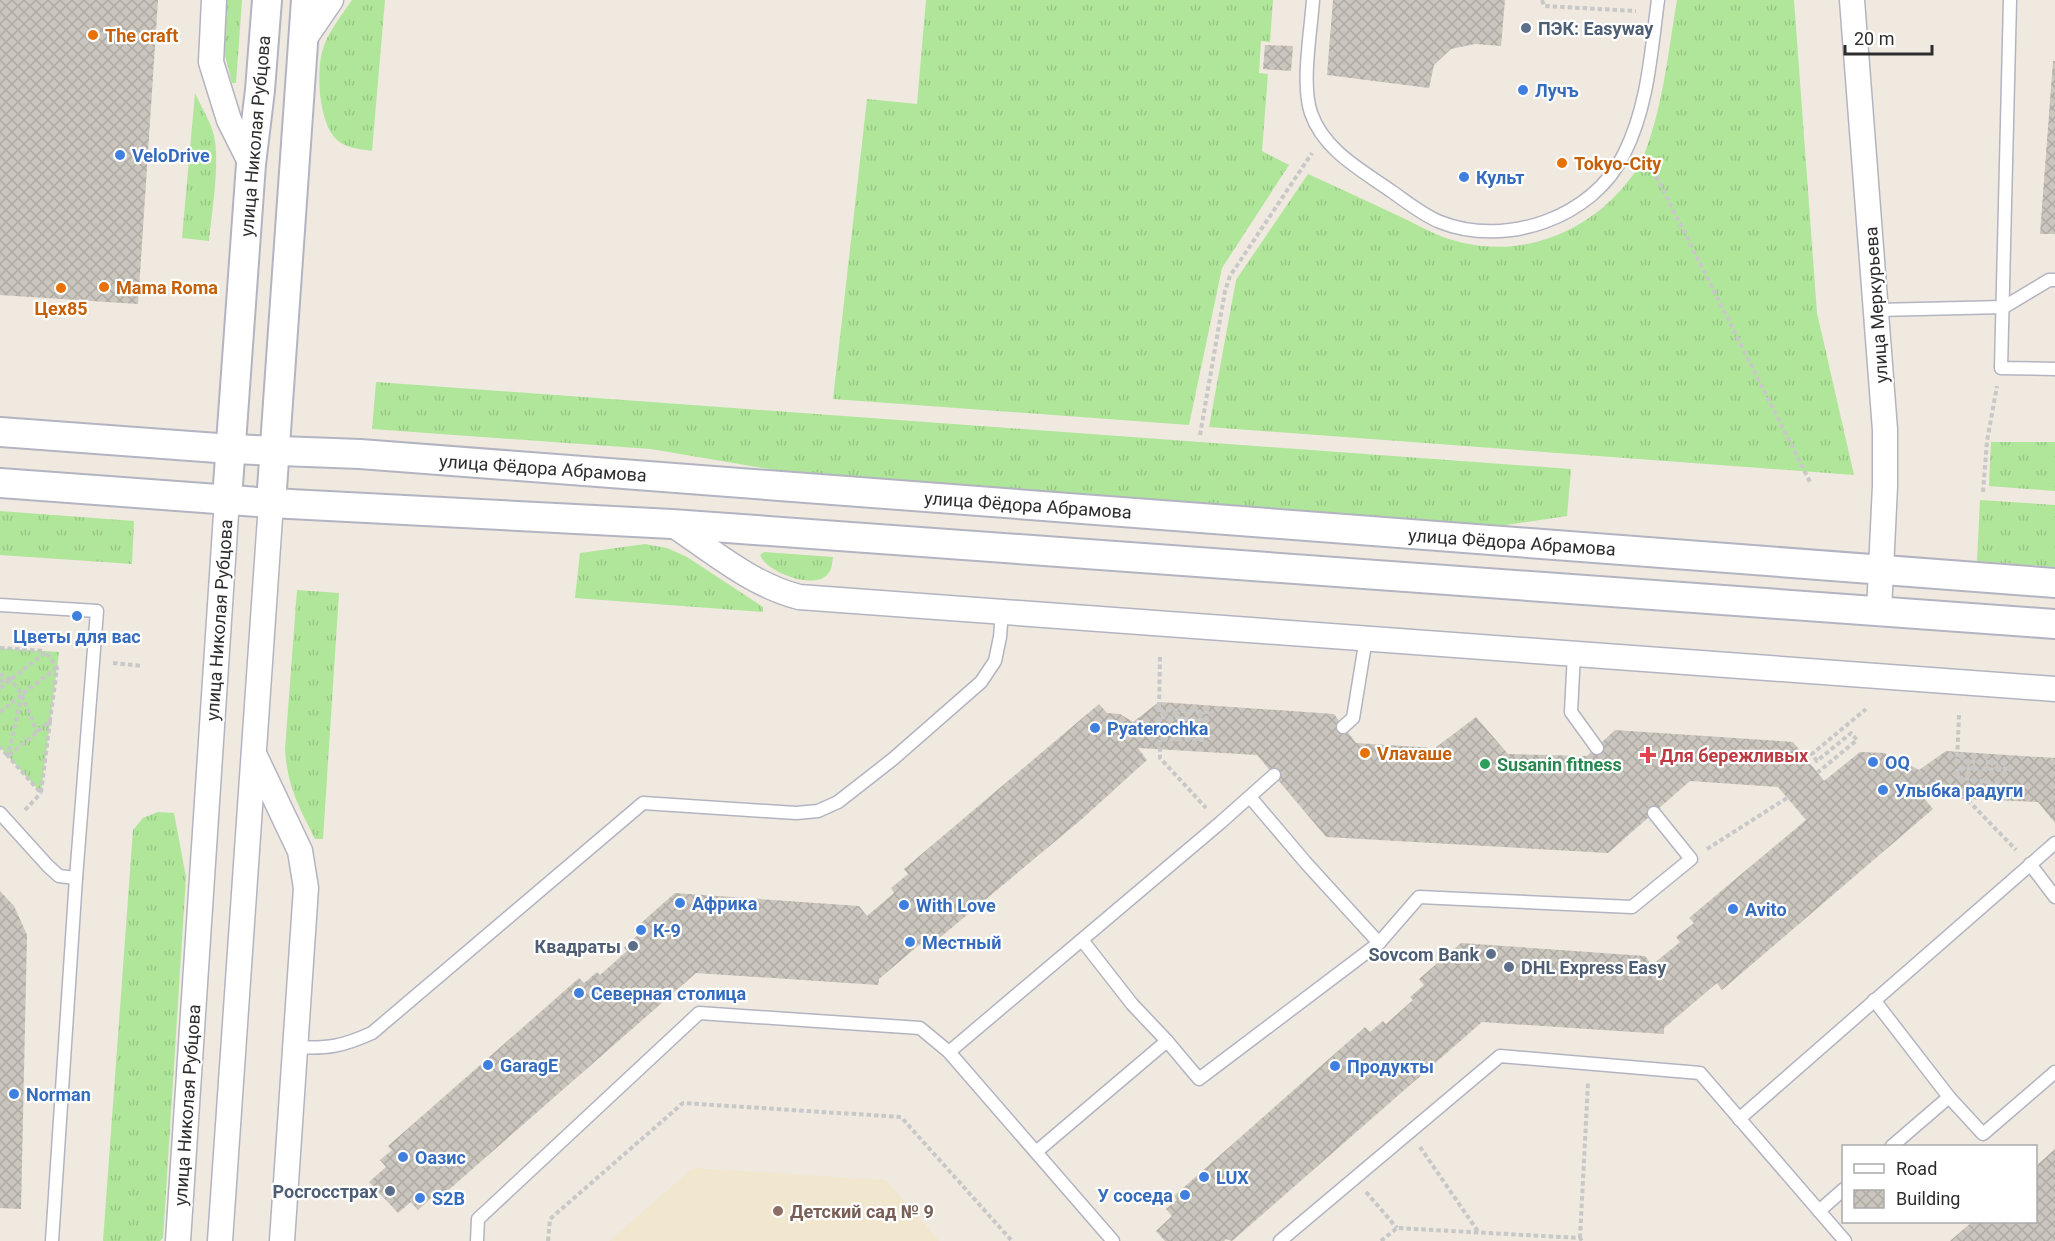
<svg xmlns="http://www.w3.org/2000/svg" width="2055" height="1241" font-family="Roboto,sans-serif">
  <style>
    .education { fill: #f0e7ce }
    .grass { fill: url(#grass-tufts) }
    .building { fill: url(#building-cross-hatch) }
    .lines { fill: none; stroke-linecap: round; stroke-linejoin: round }
    .service-casing { stroke: #b3b4c1; stroke-width: 15 }
    .minor-casing { stroke: #b3b4c1; stroke-width: 27 }
    .tertiary-casing { stroke: #b3b4c1; stroke-width: 32 }
    .path { stroke: #c8c8c8; stroke-width: 4; stroke-dasharray: 4.5 3; stroke-linecap: butt }
    .service { stroke: #fff; stroke-width: 12 }
    .minor { stroke: #fff; stroke-width: 24 }
    .tertiary { stroke: #fff; stroke-width: 28 }
    .service-dot { fill: #5c6f8a; stroke: #fff; stroke-width: 2 }
    .food-dot { fill: #e8710a; stroke: #fff; stroke-width: 2 }
    .shop-dot { fill: #3f7fe0; stroke: #fff; stroke-width: 2 }
    .health-dot { fill: #e0444e; stroke: #fff; stroke-width: 2 }
    .leisure-dot { fill: #2e9e5b; stroke: #fff; stroke-width: 2 }
    .education-dot { fill: #8d6e63; stroke: #fff; stroke-width: 2 }
    .labels { text-anchor: middle; dominant-baseline: central; stroke-width: 4.5; stroke-linejoin: round; paint-order: stroke }
    .service-label { font-size: 18px; font-weight: bold; fill: #4e5e75; stroke: #fff; text-anchor: end }
    .food-label { font-size: 18px; font-weight: bold; fill: #c56008; stroke: #fff; text-anchor: start }
    .shop-label { font-size: 18px; font-weight: bold; fill: #366cbe; stroke: #fff; text-anchor: start }
    .street-label { font-size: 18px; fill: #2d2d2d; stroke: #fff }
    .health-label { font-size: 18px; font-weight: bold; fill: #be3a42; stroke: #fff; text-anchor: start }
    .leisure-label { font-size: 18px; font-weight: bold; fill: #27864d; stroke: #fff; text-anchor: start }
    .education-label { font-size: 18px; font-weight: bold; fill: #785e54; stroke: #fff; text-anchor: start }
  </style>
  <defs>
    <pattern id="grass-tufts" width="24" height="20" patternUnits="userSpaceOnUse" patternTransform="scale(1.5)"><rect width="24" height="20" fill="#b0e69a"/><path d="M3 7l-1-3M5 7V3M7 7l1-3M15 17l-1-3M17 17v-4M19 17l1-3" fill="none" stroke="#98c685"/></pattern>
    <pattern id="building-cross-hatch" width="8" height="8" patternUnits="userSpaceOnUse" patternTransform="scale(1.5)"><rect width="8" height="8" fill="#cac6be"/><path d="M0 0l8 8M0 8l8-8" fill="none" stroke="#aeaaa4"/></pattern>
  </defs>
  <rect width="100%" height="100%" fill="#efe9df"/>
  <!-- education -->
  <path class="education" d="M 693,1168 L 886,1180 L 939,1241 L 609,1241 Z"/>
  <!-- grass -->
  <g class="grass">
    <path d="M 226,0 L 242,0 L 236,83 L 232,83 L 223,48 Z"/>
    <path d="M 352,0 L 385,0 L 372,151 C 361,149 351,149 341,143 C 319,130 316,75 322,52 C 327,33 341,16 352,0 Z"/>
    <path d="M 926,0 L 1273,0 L 1270,42 L 1261,41 L 1259,73 L 1268,74 L 1262,151 L 1289,165 L 1222,268 L 1189,425 L 833,399 L 867,99 L 917,104 Z"/>
    <path d="M 1677,0 L 1794,0 L 1817,313 L 1854,475 L 1209,427 L 1236,280 L 1308,174 C 1340,189 1372,203 1403,218 C 1418,225 1433,234 1449,239 C 1511,259 1575,239 1618,193 C 1627,183 1637,171 1642,160 C 1663,109 1668,53 1677,0 Z"/>
    <path d="M 195,93 C 202,109 213,125 215,141 C 219,168 212,213 209,241 L 182,238 Z"/>
    <path d="M 376,382 L 1571,469 L 1567,516 L 1500,526 L 804,475 L 651,449 L 372,429 Z"/>
    <path d="M 1991,442 L 2055,442 L 2055,491 L 1989,486 Z"/>
    <path d="M 1980,500 L 2055,505 L 2055,567 L 1977,561 Z"/>
    <path d="M 0,511 L 134,521 L 132,564 L 0,555 Z"/>
    <path d="M 645,544 L 667,548 L 687,557 L 763,607 L 763,612 L 575,598 L 580,553 Z"/>
    <path d="M 764,552 L 833,557 C 832,564 832,570 827,575 C 813,590 766,572 760,555 Z"/>
    <path d="M 297,590 L 339,593 L 323,839 L 315,839 C 299,807 287,786 285,749 Z"/>
    <path d="M 0,648 L 59,652 L 41,793 L 0,747 Z"/>
    <path d="M 158,812 L 174,813 L 186,877 L 163,1238 L 160,1241 L 103,1241 L 133,830 L 143,818 Z"/>
  </g>
  <!-- building -->
  <g class="building">
    <path d="M 0,0 L 158,0 L 138,304 L 0,295 Z"/>
    <path d="M 1333,0 L 1505,0 L 1501,46 L 1475,44 L 1451,49 L 1434,65 L 1429,88 L 1327,75 Z"/>
    <path d="M 1265,45 L 1293,46 L 1291,71 L 1263,69 Z"/>
    <path d="M 2053,61 L 2055,61 L 2055,234 L 2040,234 Z"/>
    <path d="M 1159,702 L 1334,714 L 1356,743 L 1435,748 L 1476,717 L 1508,754 L 1587,756 L 1615,730 L 1793,742 L 1824,781 L 1860,752 L 1885,753 L 1893,762 L 1906,763 L 1919,770 L 1946,751 L 2055,758 L 2055,823 L 2038,802 L 1923,797 L 1933,809 L 1722,990 L 1717,983 L 1664,1028 L 1664,1034 L 1482,1022 L 1232,1241 L 1226,1239 L 1224,1241 L 1165,1241 L 1156,1231 L 1172,1216 L 1166,1209 L 1177,1200 L 1174,1196 L 1365,1027 L 1370,1032 L 1383,1021 L 1386,1024 L 1413,1000 L 1410,997 L 1424,985 L 1419,979 L 1461,943 L 1645,956 L 1652,965 L 1680,942 L 1676,937 L 1694,923 L 1689,918 L 1806,820 L 1778,787 L 1690,781 L 1608,853 L 1326,837 L 1257,755 L 1138,748 L 1147,760 L 1082,819 L 937,940 L 932,934 L 879,979 L 878,985 L 696,973 L 444,1194 L 440,1190 L 418,1210 L 411,1202 L 398,1213 L 369,1182 L 386,1167 L 380,1160 L 392,1150 L 388,1146 L 579,978 L 584,983 L 597,972 L 600,975 L 627,951 L 624,948 L 638,935 L 633,930 L 675,893 L 859,906 L 867,916 L 894,893 L 891,888 L 908,874 L 904,869 L 1099,704 L 1107,713 L 1120,714 L 1133,722 Z"/>
    <path d="M 0,891 L 14,906 L 27,935 L 21,1209 L 0,1208 Z"/>
    <path d="M 2055,1149 L 2055,1241 L 1950,1241 L 1972,1222 L 2036,1222 L 2036,1166 Z"/>
  </g>
  <g class="lines">
    <!-- service casing -->
    <g class="service-casing">
      <g id="service">
        <path d="M 1313,0 C 1311,31 1301,84 1311,113 C 1324,151 1363,171 1394,193 C 1408,203 1423,215 1440,222 C 1505,248 1593,218 1624,154 C 1648,107 1651,52 1658,0"/>
        <path d="M 2010,0 L 2001,368 L 2055,369"/>
        <path d="M 1877,310 L 2004,307 L 2049,280 L 2055,280"/>
        <path d="M 0,605 L 97,611 L 76,878 L 52,1241"/>
        <path d="M 1574,654 L 1571,712 L 1597,748"/>
        <path d="M 1343,727 L 1353,718 L 1366,638"/>
        <path d="M 1250,797 L 1306,863 L 1379,943"/>
        <path d="M 0,813 L 48,866 L 59,876 L 76,878"/>
        <path d="M 2030,864 L 2055,897"/>
        <path d="M 1082,940 L 1132,1004 L 1167,1041 L 1199,1079 L 1379,943 L 1419,897 L 1632,907 L 1691,859 L 1654,813"/>
        <path d="M 1874,1000 L 1949,1097 L 1983,1134 L 2055,1072"/>
        <path d="M 296,1047 C 328,1049 343,1046 372,1033 L 643,803 L 796,813 L 818,811 L 838,802 L 893,759 L 981,682 L 995,661 L 1000,637 L 1002,612"/>
        <path d="M 949,1052 L 1220,823 L 1274,775"/>
        <path d="M 1739,1119 L 2055,843"/>
        <path d="M 1892,1146 L 1949,1097"/>
        <path d="M 1036,1152 L 1167,1041"/>
        <path d="M 1819,1211 L 1844,1189"/>
        <path d="M 477,1241 L 478,1219 L 699,1013 L 920,1028 L 949,1052 L 1113,1241"/>
        <path d="M 1280,1241 L 1500,1056 L 1700,1073 L 1845,1241"/>
      </g>
    </g>
    <!-- minor casing -->
    <g class="minor-casing">
      <g id="minor">
        <path d="M 214,0 L 211,62 L 229,120 L 251,164"/>
        <path d="M 1852,0 L 1885,430 L 1885,486 L 1879,611"/>
        <path d="M 303,41 L 331,0"/>
        <path d="M 672,524 C 712,551 752,585 799,597 L 2055,689"/>
        <path d="M 254,754 L 300,851 L 306,888 L 282,1241"/>
        <path d="M 178,1241 L 227,499"/>
        <path d="M 220,1241 L 271,503"/>
      </g>
    </g>
    <!-- tertiary casing -->
    <g class="tertiary-casing">
      <g id="tertiary">
        <path d="M 0,432 L 231,449 L 360,454 L 2055,583"/>
        <path d="M 0,483 L 271,503 L 672,524 L 2055,624"/>
        <path d="M 227,499 L 251,164 L 260,90 L 267,0"/>
        <path d="M 271,503 L 306,0"/>
      </g>
    </g>
    <!-- path -->
    <g class="path">
      <path d="M 1542,0 L 1544,6 L 1636,11"/>
      <path d="M 1646,156 L 1810,482"/>
      <path d="M 1200,435 L 1225,291 L 1230,276 L 1312,153"/>
      <path d="M 1983,492 L 1987,441 L 1997,386"/>
      <path d="M 0,648 L 45,651"/>
      <path d="M 1160,657 L 1159,710 L 1207,712 L 1206,720 L 1159,717 L 1159,727 L 1206,729 L 1205,740 L 1160,739 L 1160,758 L 1206,808"/>
      <path d="M 113,663 L 142,666"/>
      <path d="M 0,674 L 10,679"/>
      <path d="M 0,681 L 11,680 L 22,694 L 8,756 L 41,793 L 50,721"/>
      <path d="M 0,688 L 46,652 L 57,668 L 50,721 L 8,756 L 0,747"/>
      <path d="M 22,695 L 37,732"/>
      <path d="M 0,712 L 56,668"/>
      <path d="M 1959,715 L 1957,761 L 2005,763 L 2005,770 L 1957,768 L 1958,777 L 2003,785 L 2003,792 L 1958,790 L 2016,850"/>
      <path d="M 1817,773 L 1857,740 L 1851,733 L 1817,761 L 1812,754 L 1866,709"/>
      <path d="M 25,810 L 41,793"/>
      <path d="M 1707,849 L 1787,798"/>
      <path d="M 1420,1147 L 1479,1233"/>
      <path d="M 1366,1192 L 1397,1228"/>
      <path d="M 1580,1238 L 1588,1083"/>
      <path d="M 548,1241 L 550,1219 L 683,1103 L 901,1117 L 1012,1241"/>
      <path d="M 1381,1241 L 1397,1228 L 1580,1238 L 1582,1241"/>
    </g>
    <!-- service -->
    <use href="#service" class="service"/>
    <!-- minor -->
    <use href="#minor" class="minor"/>
    <!-- tertiary -->
    <use href="#tertiary" class="tertiary"/>
  </g>
  <!-- markers -->
  <g class="service-dot">
    <circle cx="1526" cy="28" r="6"/>
    <circle cx="633" cy="946" r="6"/>
    <circle cx="1491" cy="954" r="6"/>
    <circle cx="1509" cy="967" r="6"/>
    <circle cx="390" cy="1191" r="6"/>
  </g>
  <g class="food-dot">
    <circle cx="93" cy="35" r="6"/>
    <circle cx="1562" cy="163" r="6"/>
    <circle cx="104" cy="287" r="6"/>
    <circle cx="61" cy="288" r="6"/>
    <circle cx="1365" cy="753" r="6"/>
  </g>
  <g class="shop-dot">
    <circle cx="1523" cy="90" r="6"/>
    <circle cx="120" cy="155" r="6"/>
    <circle cx="1464" cy="177" r="6"/>
    <circle cx="77" cy="616" r="6"/>
    <circle cx="1095" cy="728" r="6"/>
    <circle cx="1873" cy="762" r="6"/>
    <circle cx="1883" cy="790" r="6"/>
    <circle cx="680" cy="903" r="6"/>
    <circle cx="904" cy="905" r="6"/>
    <circle cx="1733" cy="909" r="6"/>
    <circle cx="641" cy="930" r="6"/>
    <circle cx="910" cy="942" r="6"/>
    <circle cx="579" cy="993" r="6"/>
    <circle cx="488" cy="1065" r="6"/>
    <circle cx="1335" cy="1066" r="6"/>
    <circle cx="14" cy="1094" r="6"/>
    <circle cx="403" cy="1157" r="6"/>
    <circle cx="1204" cy="1177" r="6"/>
    <circle cx="1185" cy="1195" r="6"/>
    <circle cx="420" cy="1198" r="6"/>
  </g>
  <path class="health-dot" d="M1645 746h6v6h6v6h-6v6h-6v-6h-6v-6h6z"/>
  <circle class="leisure-dot" cx="1485" cy="764" r="6"/>
  <circle class="education-dot" cx="778" cy="1211" r="6"/>
  <g class="labels">
    <!-- service labels -->
    <g class="service-label">
      <text x="1538" y="28" text-anchor="start">ПЭК: Easyway</text>
      <text x="621" y="946">Квадраты</text>
      <text x="1479" y="954">Sovcom Bank</text>
      <text x="1521" y="967" text-anchor="start">DHL Express Easy</text>
      <text x="378" y="1191">Росгосстрах</text>
    </g>
    <!-- food labels -->
    <g class="food-label">
      <text x="105" y="35">The craft</text>
      <text x="1574" y="163">Tokyo-City</text>
      <text x="116" y="287">Mama Roma</text>
      <text x="61" y="308" text-anchor="middle">Цех85</text>
      <text x="1377" y="753">Vлаvаше</text>
    </g>
    <!-- shop labels -->
    <g class="shop-label">
      <text x="1535" y="90">Лучъ</text>
      <text x="132" y="155">VeloDrive</text>
      <text x="1476" y="177">Культ</text>
      <text x="77" y="636" text-anchor="middle">Цветы для вас</text>
      <text x="1107" y="728">Pyaterochka</text>
      <text x="1885" y="762">OQ</text>
      <text x="1895" y="790">Улыбка радуги</text>
      <text x="692" y="903">Африка</text>
      <text x="916" y="905">With Love</text>
      <text x="1745" y="909">Avito</text>
      <text x="653" y="930">К-9</text>
      <text x="922" y="942">Местный</text>
      <text x="591" y="993">Северная столица</text>
      <text x="500" y="1065">GaragE</text>
      <text x="1347" y="1066">Продукты</text>
      <text x="26" y="1094">Norman</text>
      <text x="415" y="1157">Оазис</text>
      <text x="1216" y="1177">LUX</text>
      <text x="1173" y="1195" text-anchor="end">У соседа</text>
      <text x="432" y="1198">S2B</text>
    </g>
    <!-- street labels -->
    <g class="street-label">
      <text transform="translate(255 136) rotate(-85)">улица Николая Рубцова</text>
      <text transform="translate(1876 305) rotate(-94)">улица Меркурьева</text>
      <text transform="translate(543 468) rotate(4)">улица Фёдора Абрамова</text>
      <text transform="translate(1028 505) rotate(4)">улица Фёдора Абрамова</text>
      <text transform="translate(1512 542) rotate(4)">улица Фёдора Абрамова</text>
      <text transform="translate(219 620) rotate(-86)">улица Николая Рубцова</text>
      <text transform="translate(187 1105) rotate(-86)">улица Николая Рубцова</text>
    </g>
    <!-- health labels -->
    <g class="health-label">
      <text x="1660" y="755">Для бережливых</text>
    </g>
    <!-- leisure labels -->
    <g class="leisure-label">
      <text x="1497" y="764">Susanin fitness</text>
    </g>
    <!-- education labels -->
    <g class="education-label">
      <text x="790" y="1211">Детский сад № 9</text>
    </g>
  </g>
  <!-- legend -->
  <rect x="1842" y="1145" width="195" height="78" fill="#ffffff" stroke="#ababab" stroke-width="1.5"/>
  <rect x="1854" y="1164" width="30" height="9" fill="#ffffff" stroke="#ababab" stroke-width="1.5"/>
  <text x="1896" y="1175" font-size="18" fill="#2d2d2d">Road</text>
  <rect x="1854" y="1190" width="30" height="18" fill="url(#building-cross-hatch)" stroke="#ababab" stroke-width="1.5"/>
  <text x="1896" y="1205" font-size="18" fill="#2d2d2d">Building</text>
  <!-- scale -->
  <path d="M1845 45v9h87v-9" fill="none" stroke="#2d2d2d" stroke-width="3"/>
  <text x="1854" y="45" font-size="18" fill="#2d2d2d" stroke="#ffffff" stroke-width="4.5" paint-order="stroke">20 m</text>
</svg>
